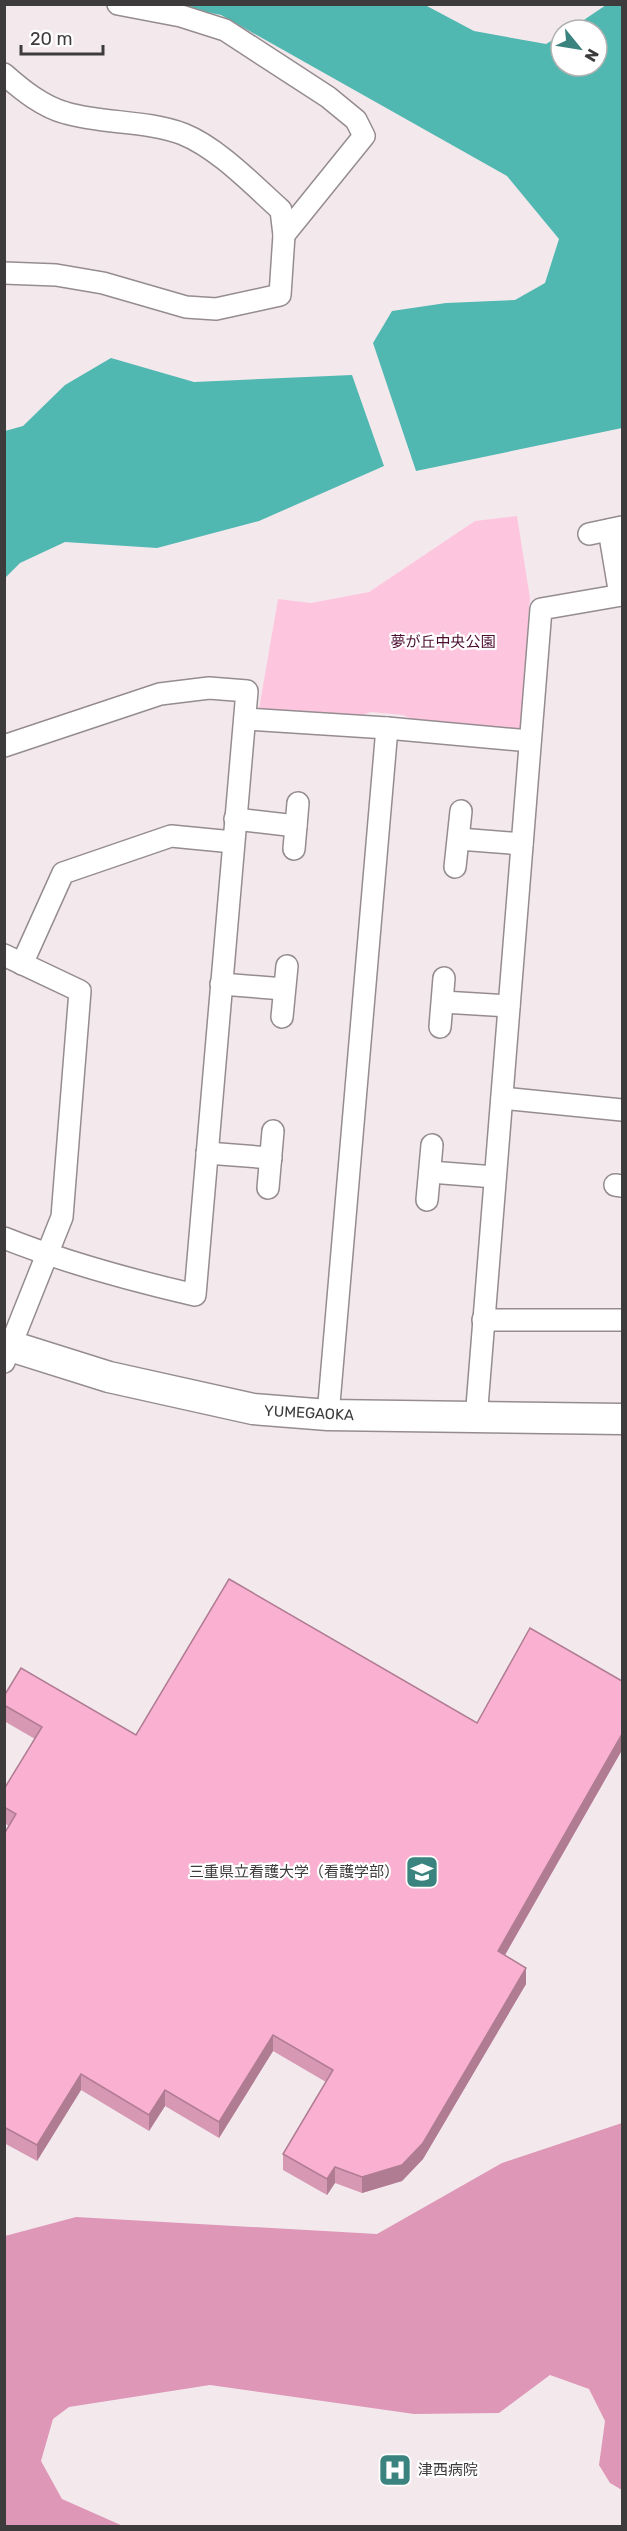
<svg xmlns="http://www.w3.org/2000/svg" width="627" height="2531" font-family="Rubik,'Noto Sans JP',sans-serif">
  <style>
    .green { fill: #fec6de }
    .forest { fill: #de97b7 }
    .water { fill: #51b7b1 }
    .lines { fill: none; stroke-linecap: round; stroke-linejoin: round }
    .street-casing { stroke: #958c90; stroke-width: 24 }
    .secondary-casing { stroke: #958c90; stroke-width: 33 }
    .street { stroke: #fff; stroke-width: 21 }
    .secondary { stroke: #fff; stroke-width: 30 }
    .wall { fill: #d798b4 }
    .shaded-wall { fill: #af7c92 }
    .building { fill: #fab1d1; stroke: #af7c92; stroke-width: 1.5 }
    .labels { text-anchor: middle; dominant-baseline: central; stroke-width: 4.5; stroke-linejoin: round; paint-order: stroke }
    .park-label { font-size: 15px; fill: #4b0c2f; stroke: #fff }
    .street-label { font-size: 15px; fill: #3e3b3c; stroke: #fff }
    .poi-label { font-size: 15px; fill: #3e3b3c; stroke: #fff; text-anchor: end }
  </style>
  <rect width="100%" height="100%" fill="#f3e9ed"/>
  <!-- green -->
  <path class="green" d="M 517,516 L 530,598 L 520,729 L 423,724 L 403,715 L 371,712 L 350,719 L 259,709 L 278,599 L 311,603 L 369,592 L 475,521 Z"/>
  <!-- forest -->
  <path class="forest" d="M 622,2123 L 622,2490 L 610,2483 L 599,2465 L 605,2421 L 589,2389 L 550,2375 L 499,2413 L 414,2414 L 210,2385 L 69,2407 L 53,2419 L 41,2461 L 62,2499 L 123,2526 L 5,2526 L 5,2236 L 76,2217 L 377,2234 L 502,2163 Z"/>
  <!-- water -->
  <g class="water">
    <path d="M 171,5 L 425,5 L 474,31 L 546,44 L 561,35 L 561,66 L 597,66 L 597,30 L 569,30 L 606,5 L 622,5 L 622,428 L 416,471 L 373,343 L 392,311 L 446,303 L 515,300 L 545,283 L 559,239 L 507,176 L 221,15 Z"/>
    <path d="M 111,358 L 194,382 L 352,375 L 384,466 L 259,521 L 157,548 L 65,542 L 20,563 L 5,578 L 5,431 L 23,426 L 65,385 Z"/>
  </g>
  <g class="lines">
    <!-- street casing -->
    <g class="street-casing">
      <g id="street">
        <path d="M 118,4 L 181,16 L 225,30 L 328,97 L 356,120 L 364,136 L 284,235"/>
        <path d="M 4,74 C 22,90 43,107 66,113 C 104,124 145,120 183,134 C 218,148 253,185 281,210 L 284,235 L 280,295 L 216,309 L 186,307 L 103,283 L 56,275 L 4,273"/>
        <path d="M 609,530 L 620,595"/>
        <path d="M 589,534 L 622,527"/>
        <path d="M 245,719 L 387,728 L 530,741"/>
        <path d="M 4,746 L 160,694 L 209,688 L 247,691 L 195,1295 C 130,1280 67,1263 4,1238"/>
        <path d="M 235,819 L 296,826"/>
        <path d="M 459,839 L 522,844"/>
        <path d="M 294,849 L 298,803"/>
        <path d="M 455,867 L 461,811"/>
        <path d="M 4,955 L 80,991 L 62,1217 L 4,1362"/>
        <path d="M 22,964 L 63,873 L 171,836 L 233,842"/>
        <path d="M 221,984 L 284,989"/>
        <path d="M 443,1002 L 509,1006"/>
        <path d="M 282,1017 L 287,966"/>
        <path d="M 440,1027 L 444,978"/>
        <path d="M 502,1098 L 622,1110"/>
        <path d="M 207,1153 L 271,1158"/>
        <path d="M 430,1172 L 495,1177"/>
        <path d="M 615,1185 L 622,1186"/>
        <path d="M 268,1188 L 273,1131"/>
        <path d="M 427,1200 L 432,1145"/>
        <path d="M 483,1320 L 622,1320"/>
        <path d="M 328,1415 L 387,728"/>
        <path d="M 476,1419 L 541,609 L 622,595"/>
      </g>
    </g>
    <!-- secondary casing -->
    <g class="secondary-casing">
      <path id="secondary" d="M 4,1344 L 109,1377 L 253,1409 L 328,1415 L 622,1419"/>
    </g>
    <!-- street -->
    <use href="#street" class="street"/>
    <!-- secondary -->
    <use href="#secondary" class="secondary"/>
  </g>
  <!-- wall -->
  <path class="wall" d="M 4,1696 L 136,1735 L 477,1723 L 622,1750 L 505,1955 L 526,1984 L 423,2159 L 402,2181 L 362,2193 L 335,2183 L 327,2195 L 283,2170 L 283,2154 L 326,2082 L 273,2051 L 219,2138 L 165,2106 L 149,2131 L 81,2090 L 37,2161 L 4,2143 L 4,1834 L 9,1826 L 4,1823 L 4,1789 L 35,1739 L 4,1721 Z"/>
  <!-- shaded-wall -->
  <g class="shaded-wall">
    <path d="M 622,1734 L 622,1750 L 498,1967 L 498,1951 Z"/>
    <path d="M 526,1968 L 526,1984 L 423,2159 L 402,2181 L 362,2193 L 362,2177 Z"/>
    <path d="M 273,2035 L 273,2051 L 219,2138 L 219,2122 Z"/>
    <path d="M 81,2074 L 81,2090 L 37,2161 L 37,2145 Z"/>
    <path d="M 165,2090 L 165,2106 L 149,2131 L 149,2115 Z"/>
    <path d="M 335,2167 L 335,2183 L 327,2195 L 327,2179 Z"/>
  </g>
  <!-- building -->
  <path class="building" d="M 229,1579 L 477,1723 L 530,1628 L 622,1681 L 622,1734 L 498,1951 L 526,1968 L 423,2143 L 402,2165 L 362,2177 L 335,2167 L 327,2179 L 283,2154 L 333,2070 L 273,2035 L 219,2122 L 165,2090 L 149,2115 L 81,2074 L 37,2145 L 4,2127 L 4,1834 L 16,1814 L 4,1807 L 4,1789 L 42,1727 L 4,1705 L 4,1696 L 21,1668 L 136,1735 Z"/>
  <!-- icons -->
  <defs>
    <g id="university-square" transform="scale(1.725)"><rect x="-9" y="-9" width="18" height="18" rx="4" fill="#3b837e" stroke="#fff"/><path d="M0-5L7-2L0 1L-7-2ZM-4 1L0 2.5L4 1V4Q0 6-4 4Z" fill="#fff"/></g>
    <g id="hospital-square" transform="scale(1.725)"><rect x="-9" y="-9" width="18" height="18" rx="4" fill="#3b837e" stroke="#fff"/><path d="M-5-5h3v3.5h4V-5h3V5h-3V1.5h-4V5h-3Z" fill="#fff"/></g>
  </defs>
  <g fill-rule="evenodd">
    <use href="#university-square" x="422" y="1872"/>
    <use href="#hospital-square" x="395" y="2470"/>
  </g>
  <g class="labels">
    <!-- park labels -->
    <g class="park-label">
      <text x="443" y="642">夢が丘中央公園</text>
    </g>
    <!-- street labels -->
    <g class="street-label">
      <text transform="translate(309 1413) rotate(3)">YUMEGAOKA</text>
    </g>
    <!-- poi labels -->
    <g class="poi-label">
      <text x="399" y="1872">三重県立看護大学（看護学部）</text>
      <text x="418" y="2470" text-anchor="start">津西病院</text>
    </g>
  </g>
  <!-- border -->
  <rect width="627" height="2531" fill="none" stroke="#3e3b3c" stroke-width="12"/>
  <!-- north arrow -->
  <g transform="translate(579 48) rotate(120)"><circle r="28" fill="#ffffff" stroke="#b2b1b1" stroke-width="1.5"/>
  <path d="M0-4.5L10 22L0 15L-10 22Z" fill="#3b837e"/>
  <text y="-9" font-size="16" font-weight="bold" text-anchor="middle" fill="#3e3b3c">N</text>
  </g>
  <!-- scale -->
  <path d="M21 45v9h82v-9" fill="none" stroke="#3e3b3c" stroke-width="3"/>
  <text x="30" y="45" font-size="18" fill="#3e3b3c" stroke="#ffffff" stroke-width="4.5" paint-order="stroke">20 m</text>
</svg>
